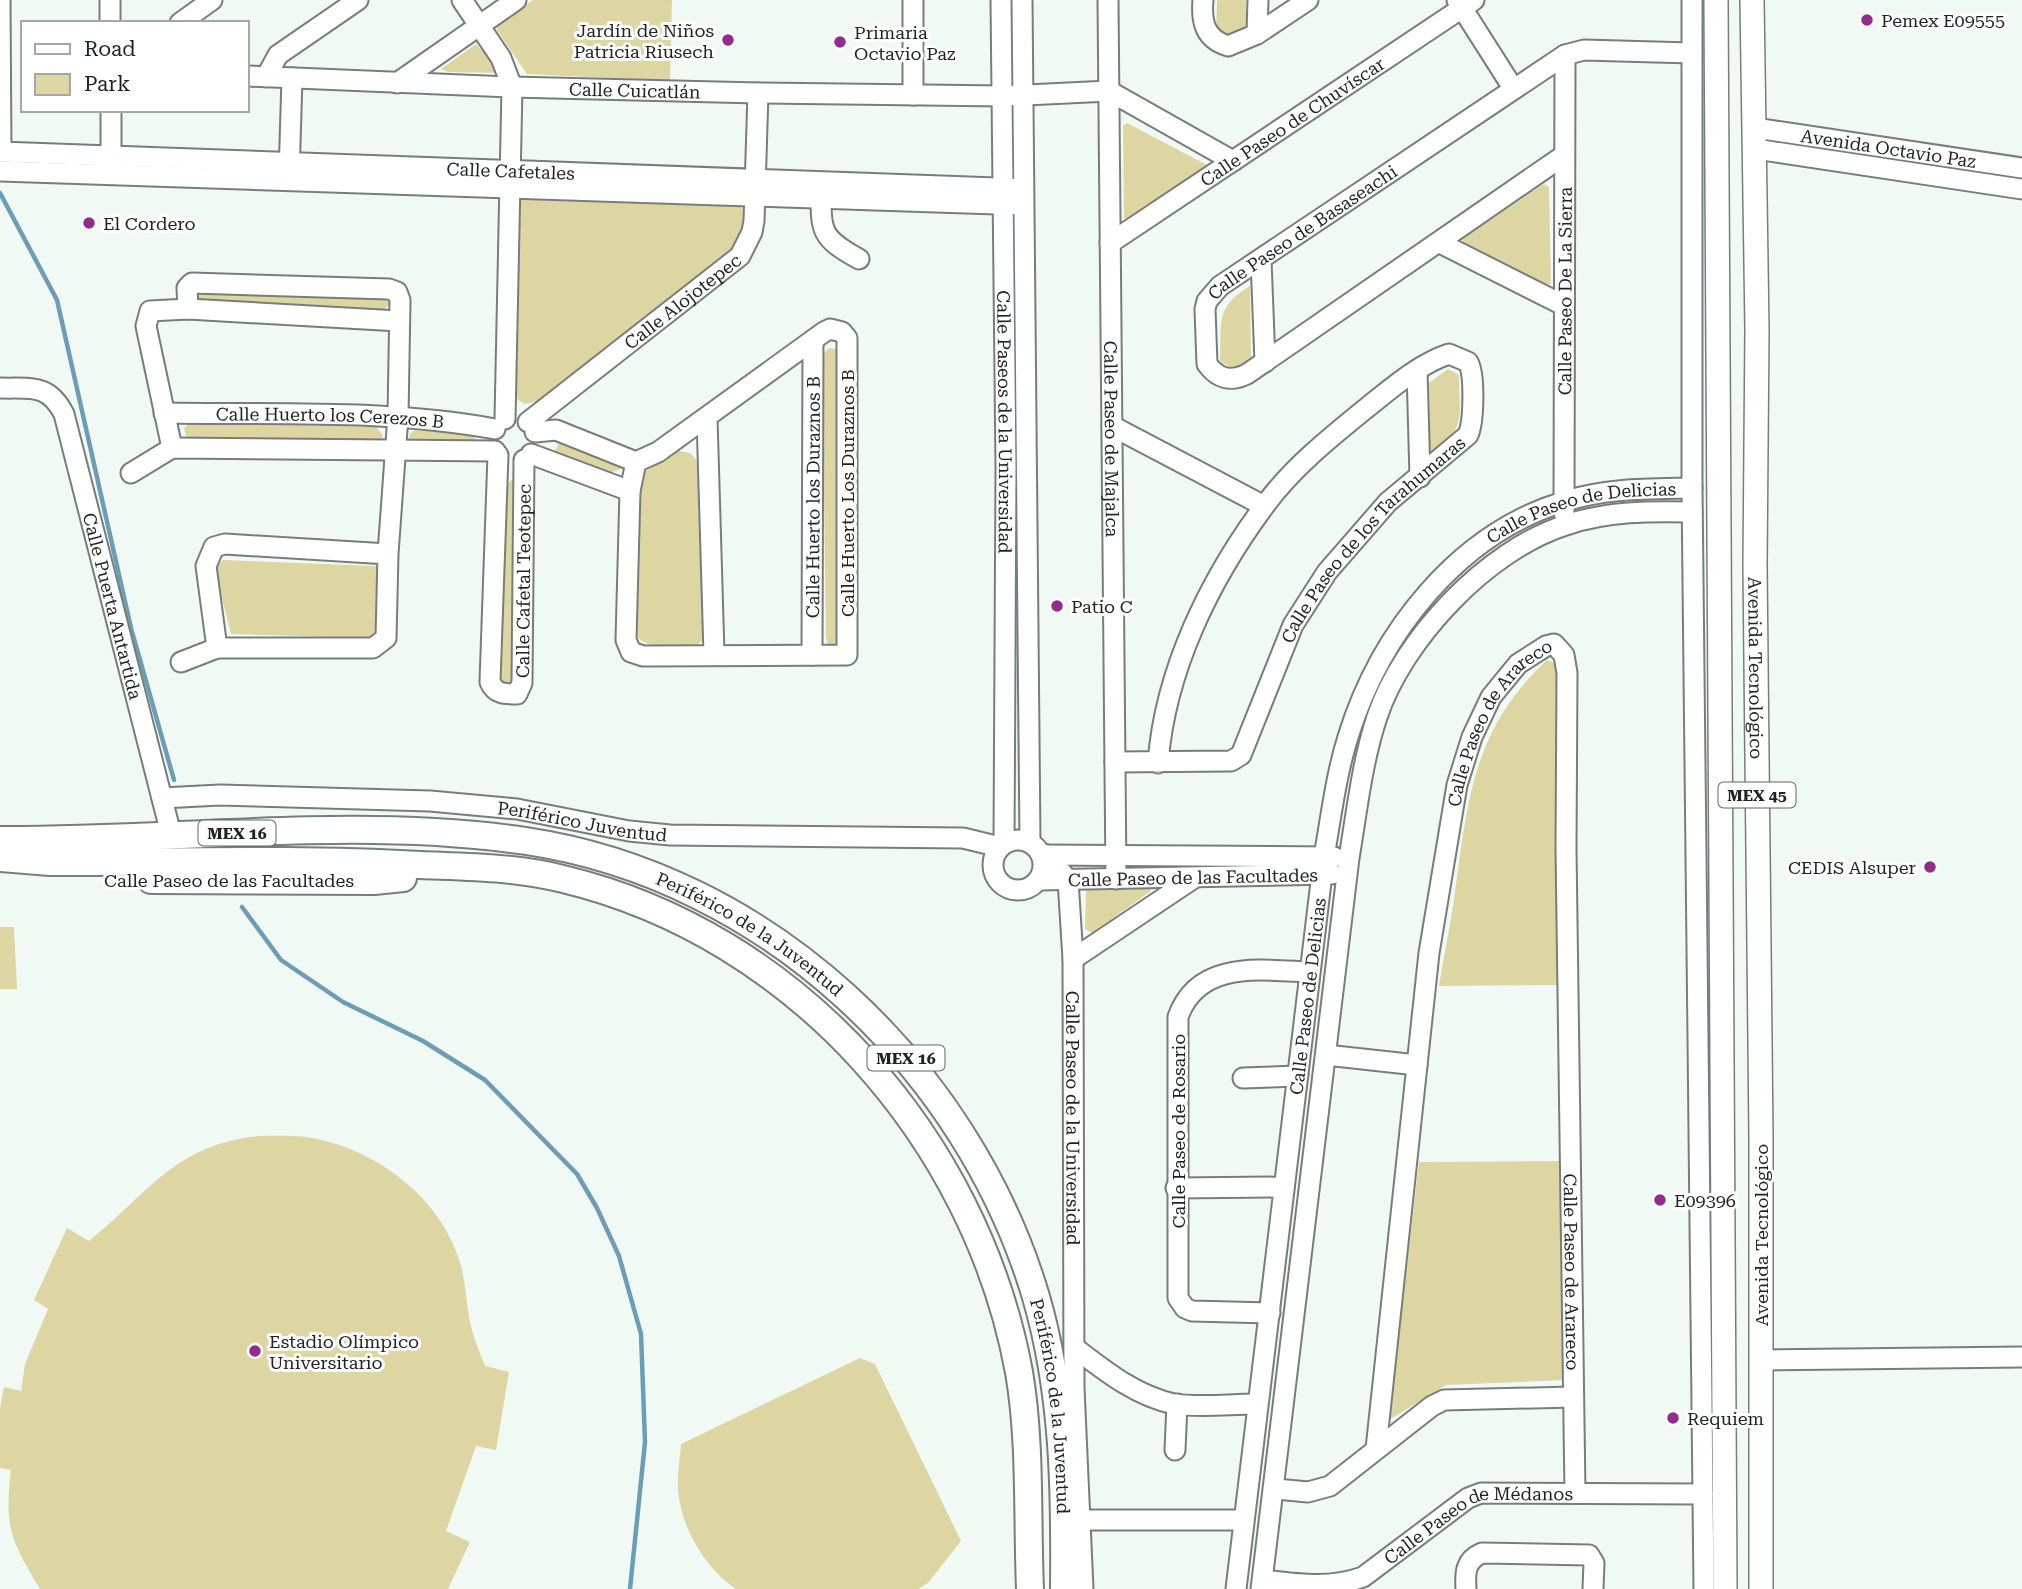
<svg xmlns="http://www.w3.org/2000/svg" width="2022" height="1589" font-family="'Roboto Serif',serif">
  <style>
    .green { fill: #ded6a2 }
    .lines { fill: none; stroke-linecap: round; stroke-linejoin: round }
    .stream { stroke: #6c9db6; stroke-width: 4.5 }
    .minor-casing { stroke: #777e7a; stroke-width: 23 }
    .major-casing { stroke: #777e7a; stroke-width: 26 }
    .highway-casing { stroke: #777e7a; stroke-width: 30 }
    .minor { stroke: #fff; stroke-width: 19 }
    .major { stroke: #fff; stroke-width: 23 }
    .highway { stroke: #fff; stroke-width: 26 }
    .poi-dot { fill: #932a8e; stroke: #fff; stroke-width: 2.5 }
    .labels { text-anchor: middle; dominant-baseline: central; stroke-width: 6; stroke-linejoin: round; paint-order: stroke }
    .shield { fill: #fff; stroke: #626464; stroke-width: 2 }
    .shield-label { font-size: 16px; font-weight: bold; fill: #1f2221 }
    .poi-label { font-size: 18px; fill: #1f2221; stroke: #fff; text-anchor: start }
    .street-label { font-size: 18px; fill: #1f2221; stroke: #fff }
  </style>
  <rect width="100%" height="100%" fill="#f1f9f5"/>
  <!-- green -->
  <g class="green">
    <path d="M 533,0 L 672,0 L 670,81 L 527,74 L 497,30 L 498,23 Z"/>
    <path d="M 1217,0 L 1246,0 L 1247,25 L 1229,40 L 1216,33 Z"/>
    <path d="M 476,44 L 502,73 L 448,72 L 441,69 Z"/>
    <path d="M 1127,123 L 1209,166 L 1130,221 L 1124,218 L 1123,126 Z"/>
    <path d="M 1544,184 L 1549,187 L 1551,283 L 1545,288 L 1464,245 L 1462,239 Z"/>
    <path d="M 528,197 L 733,204 L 741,206 C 748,220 741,241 733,254 L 538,401 L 525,404 L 517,399 L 515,388 L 519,199 Z"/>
    <path d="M 1250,286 L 1251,357 L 1234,370 L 1220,361 C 1222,324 1214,307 1250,286 Z"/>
    <path d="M 205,288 L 386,294 L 390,304 L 383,311 L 200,304 L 196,295 Z"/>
    <path d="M 829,348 L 837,349 L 840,356 L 838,649 L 830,648 L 826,639 L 822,355 Z"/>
    <path d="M 1448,369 L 1459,375 C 1459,416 1468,429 1430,454 L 1429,383 Z"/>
    <path d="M 191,422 L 376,427 L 383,435 L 382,442 L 194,439 L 186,436 L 184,428 Z"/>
    <path d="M 416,429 L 472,434 L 477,441 L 474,446 L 408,441 L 410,434 Z"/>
    <path d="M 567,442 L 614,457 L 622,467 C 605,482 578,464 560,457 L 555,451 L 559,443 Z"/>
    <path d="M 675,450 L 690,453 L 700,464 L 705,637 L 698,645 C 677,645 643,653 634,631 L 641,481 L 645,472 Z"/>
    <path d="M 511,480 L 518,482 L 515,685 L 499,690 L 504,489 Z"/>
    <path d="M 223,560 L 376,566 L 383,572 L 381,632 L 375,638 L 231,634 L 215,570 Z"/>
    <path d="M 1547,660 L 1556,663 L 1558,676 L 1559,985 L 1439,986 C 1444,955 1451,923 1455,892 C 1468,798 1473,729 1547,660 Z"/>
    <path d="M 1147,885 L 1151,891 L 1092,933 L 1085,929 L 1086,891 L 1093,887 Z"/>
    <path d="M 0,927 L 14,927 L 17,989 L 0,989 Z"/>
    <path d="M 258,1136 C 276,1136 294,1135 312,1138 C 377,1150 440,1197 460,1262 C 466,1283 466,1305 471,1326 C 474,1339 480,1353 485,1366 L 509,1372 L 496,1450 L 476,1446 L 446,1531 L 470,1542 L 448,1589 L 40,1589 C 11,1541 4,1527 11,1470 L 0,1468 L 0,1409 L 4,1387 L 21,1391 L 25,1364 L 48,1309 L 34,1300 L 67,1228 L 89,1241 C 151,1191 173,1146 258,1136 Z"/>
    <path d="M 1562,1161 L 1566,1380 L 1446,1385 L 1389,1420 L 1419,1162 Z"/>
    <path d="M 860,1358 L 875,1364 L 961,1541 L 928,1583 L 918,1589 L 736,1589 C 705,1568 680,1527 678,1488 C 677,1474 680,1459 681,1444 Z"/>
  </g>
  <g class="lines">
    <!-- stream -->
    <g class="stream">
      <path d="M 0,193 L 57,300 L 131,628 L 174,780"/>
      <path d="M 242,907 L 281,960 L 343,1002 L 423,1041 L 485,1080 L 577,1174 L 597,1208 L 619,1256 L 641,1334 L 645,1442 L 630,1589"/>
    </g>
    <!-- minor casing -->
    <g class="minor-casing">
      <g id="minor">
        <path d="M 0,0 L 1,152"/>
        <path d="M 110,0 L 110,23"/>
        <path d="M 462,0 L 501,58 L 512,87 L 505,419"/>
        <path id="s1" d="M 1001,0 L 1006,468 L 1004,843"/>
        <path d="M 1022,0 L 1030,842"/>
        <path id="s2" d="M 1108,0 L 1116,879"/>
        <path d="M 1203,0 C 1201,22 1205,39 1228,46 L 1257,34 L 1308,0"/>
        <path d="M 1457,0 L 1513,88"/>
        <path d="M 1692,0 L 1692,488 L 1704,1589"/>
        <path d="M 180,23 L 212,0"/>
        <path d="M 1257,34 L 1258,0"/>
        <path id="s3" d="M 247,76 L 512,87 L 758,93 L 1004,96 L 1109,91 L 1233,161"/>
        <path d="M 266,77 L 278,55 L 358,0"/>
        <path d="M 397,83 L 516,0"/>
        <path d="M 913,95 L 913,0"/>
        <path d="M 111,110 L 111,170"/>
        <path id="s4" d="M 1755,128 L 2022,168"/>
        <path d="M 1755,149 L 2022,189"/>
        <path id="s5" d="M 0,152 L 1023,189"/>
        <path id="s6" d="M 1563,156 L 1247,374 C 1231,382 1218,379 1207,364 L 1205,309 L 1207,301 L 1220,286 L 1565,55 L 1584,50 L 1691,53"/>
        <path d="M 0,171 L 1022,205"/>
        <path d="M 289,176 L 292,78"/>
        <path d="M 821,186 C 821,231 819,237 859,259"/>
        <path id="s7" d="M 1110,243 L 1474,0"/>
        <path d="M 1440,243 L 1563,305"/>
        <path d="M 1261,260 L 1265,362"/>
        <path d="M 188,309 L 187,288 L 192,283 L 389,289 L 397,292 L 400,300 L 398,416 L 388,554 L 386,638 L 373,648 L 217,648 L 206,566 L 214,547 L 225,544 L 388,554"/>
        <path d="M 1417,370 L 1420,477"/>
        <path id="s8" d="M 0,388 C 31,389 48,383 64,414 L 171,834"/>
        <path id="s9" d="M 164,413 C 274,415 386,409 495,429"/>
        <path d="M 707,418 L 714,654"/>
        <path id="s10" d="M 528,422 L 740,256 L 752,232 L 754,221 L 758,93"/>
        <path d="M 1112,426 L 1264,506"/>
        <path d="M 535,432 L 556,430 L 636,462 L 658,452 L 824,332 L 830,329 L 842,332 L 847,338 L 847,655 L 643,656 L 631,652 L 626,640 L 630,491 L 636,462"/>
        <path d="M 172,448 L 146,326 L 150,311 L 188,309 L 399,321"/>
        <path d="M 531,454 L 630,491"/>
        <path id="s11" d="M 498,455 L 490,682 C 495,694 505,694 517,694 L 522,683 L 524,460"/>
        <path d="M 131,473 L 172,448 L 495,451"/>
        <path id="s12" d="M 1564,513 L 1565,55"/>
        <path id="s13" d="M 812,655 L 813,340"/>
        <path d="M 181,662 L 217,648"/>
        <path id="s14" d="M 1115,762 L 1231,761 L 1241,755 L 1293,625 L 1327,572 L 1388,502 L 1468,435 C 1474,422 1475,374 1468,362 L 1449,354 C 1419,364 1393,387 1369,406 C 1332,436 1293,467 1265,505 C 1210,579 1165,670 1158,763"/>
        <path id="s15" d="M 162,798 L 220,795 L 430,801 L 517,809 L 629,831 L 670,835 L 963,838 L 1000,847"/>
        <circle cx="1018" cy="865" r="25"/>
        <path d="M 1042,855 L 1334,857"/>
        <path id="s16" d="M 1047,855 L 1068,880 L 1073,959 L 1074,1388 L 1083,1589"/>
        <path id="s17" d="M 1039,880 L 1332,874"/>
        <path d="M 1073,959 L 1194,878"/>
        <path d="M 1326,1055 L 1417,1065"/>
        <path d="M 1243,1078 L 1298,1076"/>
        <path d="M 1176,1188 L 1284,1187"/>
        <path d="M 1270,1313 L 1192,1311 L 1185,1308 L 1178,1298 L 1178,1017 C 1198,960 1261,970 1309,972"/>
        <path d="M 1075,1348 C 1105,1371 1136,1396 1174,1404 C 1200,1408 1230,1404 1256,1404"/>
        <path d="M 1761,1360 L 2022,1357"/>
        <path id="s18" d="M 1376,1449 L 1429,953 L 1457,785 L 1472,737 L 1491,697 L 1518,664 L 1546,646 L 1554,644 L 1564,655 L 1567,673 L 1566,849 L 1575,1493"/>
        <path d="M 1175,1450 L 1177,1404"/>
        <path d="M 1276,1489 L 1308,1492 L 1330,1486 L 1432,1406 L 1444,1400 L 1573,1397"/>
        <path d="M 1082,1520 L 1243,1520"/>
        <path id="s19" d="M 1263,1580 C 1298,1584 1329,1589 1363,1577 L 1468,1498 L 1481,1493 L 1703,1494"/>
        <path id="s20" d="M 1236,1589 L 1324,857 C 1331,817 1336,775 1348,737 C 1380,633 1458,533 1566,501 C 1607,488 1649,489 1692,488"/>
        <path d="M 1261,1589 L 1349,858 C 1357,811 1362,762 1377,717 C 1403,639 1487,550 1566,525 C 1607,511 1650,511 1692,512"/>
        <path d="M 1466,1589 C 1465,1573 1465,1560 1482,1553 L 1589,1555 L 1594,1563 L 1593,1589"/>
      </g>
    </g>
    <!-- major casing -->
    <g class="major-casing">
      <g id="major">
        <path d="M 1716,0 L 1725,1589"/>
        <path id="s21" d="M 1752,0 L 1757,329 L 1755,565 L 1761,1138 L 1761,1589"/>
      </g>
    </g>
    <!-- highway casing -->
    <g class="highway-casing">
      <g id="highway">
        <path id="s22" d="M 0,840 C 175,841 352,816 526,841 C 767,877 968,1068 1036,1297 C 1064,1393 1065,1490 1064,1589"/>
        <path d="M 0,858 L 50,862 C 173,862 297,858 420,865 C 468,867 516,867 563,879 C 797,935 976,1139 1019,1372 C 1031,1442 1027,1518 1030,1589"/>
        <path d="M 151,880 L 374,881 L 403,878"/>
      </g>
    </g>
    <!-- minor -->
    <use href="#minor" class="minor"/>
    <!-- major -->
    <use href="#major" class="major"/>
    <!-- highway -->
    <use href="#highway" class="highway"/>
  </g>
  <!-- markers -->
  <g class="poi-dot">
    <circle cx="1867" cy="20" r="7"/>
    <circle cx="728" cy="40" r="7"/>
    <circle cx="840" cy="42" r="7"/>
    <circle cx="89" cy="223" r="7"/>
    <circle cx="1057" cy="606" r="7"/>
    <circle cx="1930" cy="867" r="7"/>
    <circle cx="1660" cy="1200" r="7"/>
    <circle cx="255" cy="1351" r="7"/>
    <circle cx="1673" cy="1418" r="7"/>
  </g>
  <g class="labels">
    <!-- shield labels -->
    <g class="shield">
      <rect x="1718.5" y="782.5" width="77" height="25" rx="5"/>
      <rect x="198.5" y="820.5" width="77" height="25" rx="5"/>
      <rect x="867.5" y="1045.5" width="77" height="25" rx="5"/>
    </g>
    <g class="shield-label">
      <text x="1757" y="795">MEX 45</text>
      <text x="237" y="833">MEX 16</text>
      <text x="906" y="1058">MEX 16</text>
    </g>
    <!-- poi labels -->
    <g class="poi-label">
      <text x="1881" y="20">Pemex E09555</text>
      <text x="714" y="30" text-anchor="end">Jardín de Niños<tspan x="714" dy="21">Patricia Riusech</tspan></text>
      <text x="854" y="32">Primaria<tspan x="854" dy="21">Octavio Paz</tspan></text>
      <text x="103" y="223">El Cordero</text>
      <text x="1071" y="606">Patio C</text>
      <text x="1916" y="867" text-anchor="end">CEDIS Alsuper</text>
      <text x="1674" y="1200">E09396</text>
      <text x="269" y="1341">Estadio Olímpico<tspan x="269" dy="21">Universitario</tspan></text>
      <text x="1687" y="1418">Requiem</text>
    </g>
    <!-- street labels -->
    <g class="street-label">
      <text stroke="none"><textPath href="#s3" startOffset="388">Calle Cuicatlán</textPath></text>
      <text stroke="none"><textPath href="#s7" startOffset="219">Calle Paseo de Chuvíscar</textPath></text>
      <text stroke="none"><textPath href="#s4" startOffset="135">Avenida Octavio Paz</textPath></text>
      <text stroke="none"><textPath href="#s5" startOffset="511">Calle Cafetales</textPath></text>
      <text stroke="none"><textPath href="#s6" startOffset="611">Calle Paseo de Basaseachi</textPath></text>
      <text stroke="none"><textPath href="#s12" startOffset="222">Calle Paseo De La Sierra</textPath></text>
      <text stroke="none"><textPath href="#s10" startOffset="196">Calle Alojotepec</textPath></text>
      <text stroke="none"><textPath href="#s9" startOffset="166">Calle Huerto los Cerezos B</textPath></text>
      <text stroke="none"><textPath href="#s1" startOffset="422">Calle Paseos de la Universidad</textPath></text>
      <text stroke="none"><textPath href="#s2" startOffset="439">Calle Paseo de Majalca</textPath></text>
      <text transform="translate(847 493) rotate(-90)">Calle Huerto Los Duraznos B</text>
      <text stroke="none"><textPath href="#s13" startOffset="158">Calle Huerto los Duraznos B</textPath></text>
      <text stroke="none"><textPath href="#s20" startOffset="1206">Calle Paseo de Delicias</textPath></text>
      <text stroke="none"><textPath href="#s14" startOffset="385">Calle Paseo de los Tarahumaras</textPath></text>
      <text stroke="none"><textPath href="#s11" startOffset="373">Calle Cafetal Teotepec</textPath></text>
      <text stroke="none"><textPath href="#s8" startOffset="273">Calle Puerta Antartida</textPath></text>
      <text stroke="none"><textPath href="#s21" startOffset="668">Avenida Tecnológico</textPath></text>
      <text stroke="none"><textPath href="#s18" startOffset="746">Calle Paseo de Arareco</textPath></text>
      <text stroke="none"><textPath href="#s15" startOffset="422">Periférico Juventud</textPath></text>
      <text stroke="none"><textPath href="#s17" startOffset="154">Calle Paseo de las Facultades</textPath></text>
      <text x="229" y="880">Calle Paseo de las Facultades</text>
      <text stroke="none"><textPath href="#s22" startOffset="772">Periférico de la Juventud</textPath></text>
      <text stroke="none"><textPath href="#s20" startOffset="597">Calle Paseo de Delicias</textPath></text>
      <text stroke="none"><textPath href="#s16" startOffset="271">Calle Paseo de la Universidad</textPath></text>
      <text transform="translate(1178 1131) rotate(-90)">Calle Paseo de Rosario</text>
      <text transform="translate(1761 1235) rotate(-90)">Avenida Tecnológico</text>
      <text stroke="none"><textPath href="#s18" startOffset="1480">Calle Paseo de Arareco</textPath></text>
      <text stroke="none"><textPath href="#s22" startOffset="1358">Periférico de la Juventud</textPath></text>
      <text stroke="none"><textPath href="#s19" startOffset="234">Calle Paseo de Médanos</textPath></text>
    </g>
  </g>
  <!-- legend -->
  <rect x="21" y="21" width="228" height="91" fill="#ffffff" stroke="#a5a7a6" stroke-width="2"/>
  <rect x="35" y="44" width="35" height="10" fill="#ffffff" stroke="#a5a7a6" stroke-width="2"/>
  <text x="84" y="56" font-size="21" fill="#1f2221">Road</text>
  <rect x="35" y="74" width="35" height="21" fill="#ded6a2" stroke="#a5a7a6" stroke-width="2"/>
  <text x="84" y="91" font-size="21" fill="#1f2221">Park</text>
</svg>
